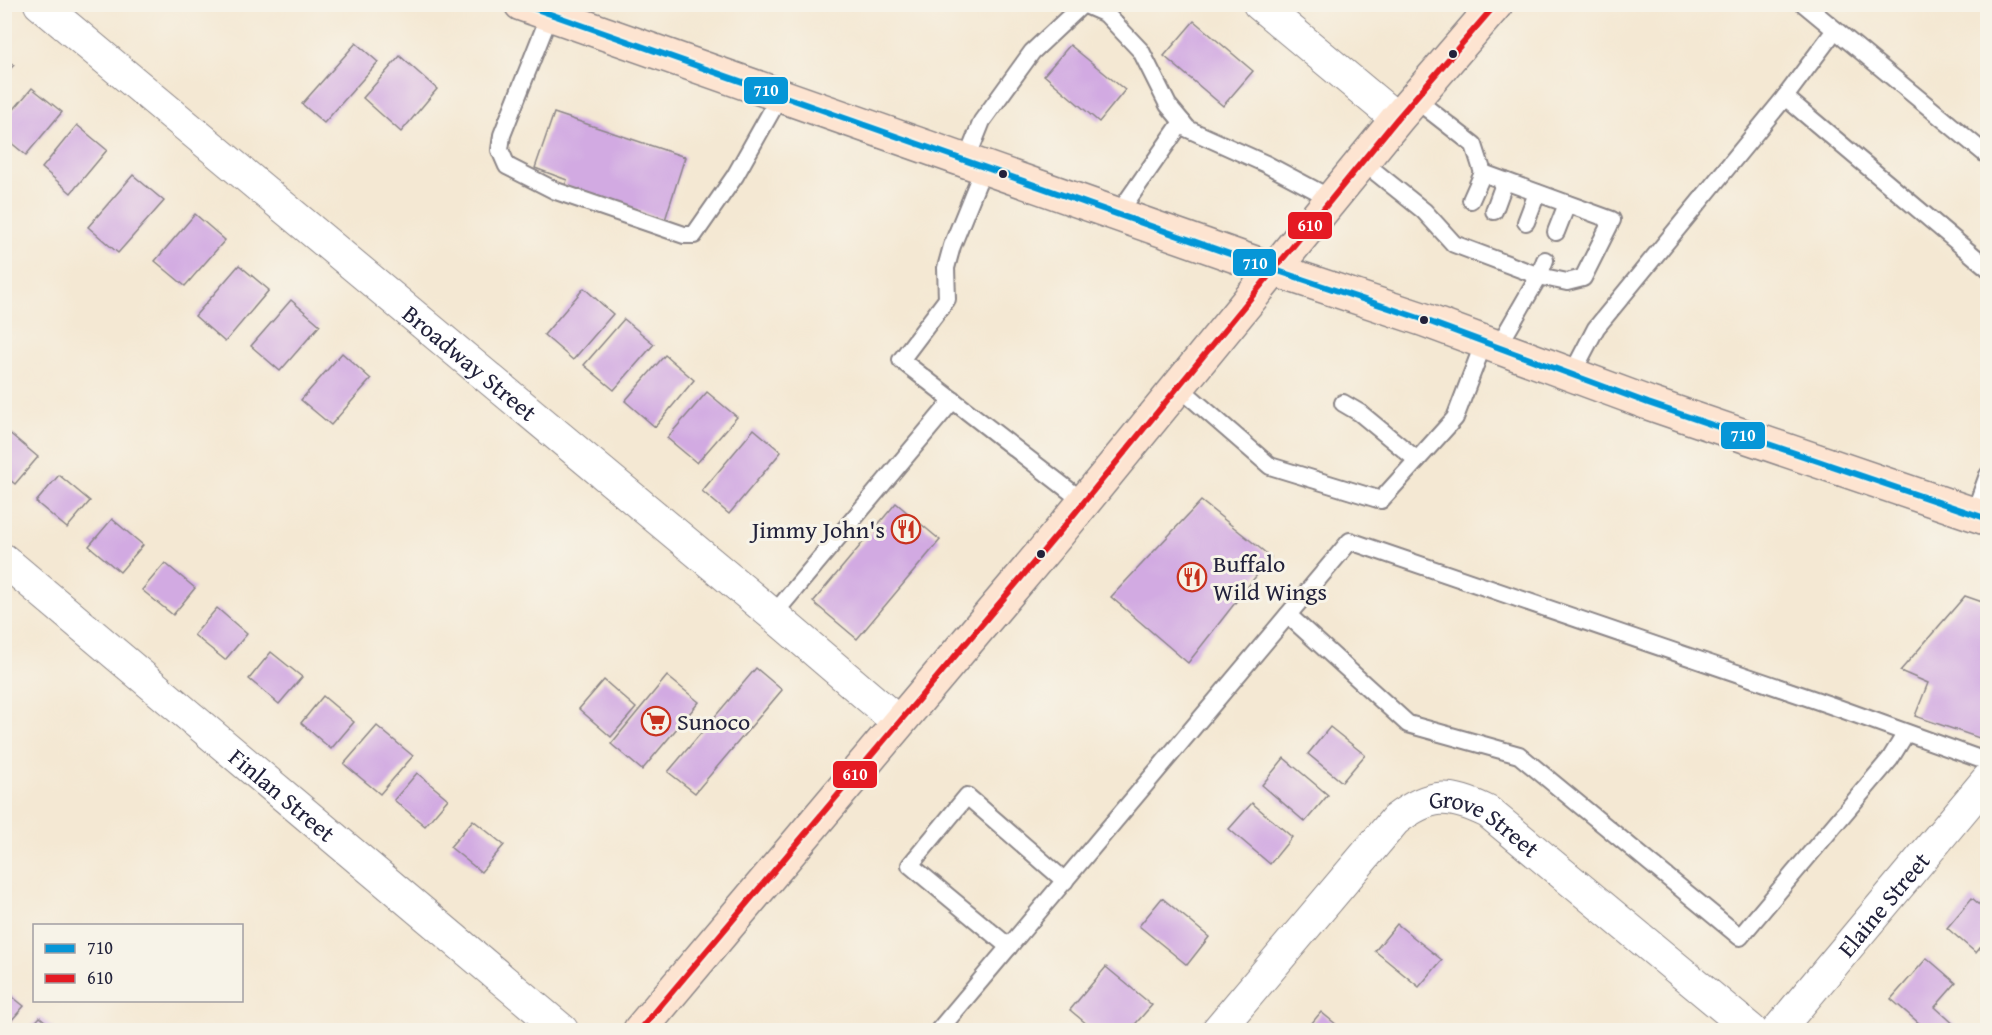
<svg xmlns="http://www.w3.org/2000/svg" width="1992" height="1035" font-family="'Gentium Book Plus',serif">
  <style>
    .building { fill: #d2aae2 }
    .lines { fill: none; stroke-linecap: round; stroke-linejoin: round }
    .lane-casing { stroke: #8b8587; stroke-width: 20 }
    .street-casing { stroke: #8b8587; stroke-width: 34 }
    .secondary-casing { stroke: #8b8587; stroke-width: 36 }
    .lane { stroke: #fff; stroke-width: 16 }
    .street { stroke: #fff; stroke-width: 32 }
    .secondary { stroke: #fde4d1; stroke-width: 33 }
    .bus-1-casing { stroke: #f7f3e8; stroke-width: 10 }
    .bus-2-casing { stroke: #f7f3e8; stroke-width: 10 }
    .bus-1 { stroke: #0696d7; stroke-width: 6 }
    .bus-2 { stroke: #e51a23; stroke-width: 6 }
    .bus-dot { fill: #22223b; stroke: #f7f3e8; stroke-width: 2 }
    .labels { text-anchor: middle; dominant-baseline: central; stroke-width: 6; stroke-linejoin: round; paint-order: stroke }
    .street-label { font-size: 24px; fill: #22223b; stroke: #f7f3e8 }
    .poi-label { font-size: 24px; fill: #22223b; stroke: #f7f3e8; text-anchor: start }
    .line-badge { stroke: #f7f3e8; stroke-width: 2 }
    .badge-label { font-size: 16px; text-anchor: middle; font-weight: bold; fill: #fff }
  </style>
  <rect width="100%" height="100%" fill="#f7f3e8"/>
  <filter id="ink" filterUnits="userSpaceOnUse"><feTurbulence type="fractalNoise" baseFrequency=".0167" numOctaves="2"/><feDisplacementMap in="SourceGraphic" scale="12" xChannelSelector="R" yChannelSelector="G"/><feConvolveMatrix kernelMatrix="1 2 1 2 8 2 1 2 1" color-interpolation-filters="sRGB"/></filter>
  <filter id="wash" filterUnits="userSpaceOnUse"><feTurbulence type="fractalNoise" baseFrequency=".008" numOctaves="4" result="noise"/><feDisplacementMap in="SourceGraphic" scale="24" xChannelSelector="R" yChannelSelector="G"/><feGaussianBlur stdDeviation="1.35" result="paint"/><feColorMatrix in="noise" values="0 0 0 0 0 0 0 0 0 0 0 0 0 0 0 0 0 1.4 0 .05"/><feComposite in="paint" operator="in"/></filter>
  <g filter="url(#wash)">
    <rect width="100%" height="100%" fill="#f4e8d3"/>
    <g id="blocks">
      <!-- building -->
      <g class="building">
        <path d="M 1194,21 L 1253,71 L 1223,106 L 1164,56 Z"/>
        <path d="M 356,43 L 378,62 L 324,123 L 302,104 Z"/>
        <path d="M 1070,45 L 1125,90 L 1099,122 L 1044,75 Z"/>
        <path d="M 400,56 L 437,89 L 401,132 L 363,98 Z"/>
        <path d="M 4,57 L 14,65 L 4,75 Z"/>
        <path d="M 32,88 L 62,112 L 26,155 L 4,137 L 4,121 Z"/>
        <path d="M 554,113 L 685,157 L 665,220 L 565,186 L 567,180 L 535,168 Z"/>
        <path d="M 77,125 L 107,150 L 71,193 L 42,168 Z"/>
        <path d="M 133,175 L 164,201 L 118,253 L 88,227 Z"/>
        <path d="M 195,214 L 225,240 L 185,286 L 155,261 Z"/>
        <path d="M 239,265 L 269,290 L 225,342 L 195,316 Z"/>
        <path d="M 584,288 L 613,314 L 573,360 L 544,335 Z"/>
        <path d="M 291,300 L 320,325 L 280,371 L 251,346 Z"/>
        <path d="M 624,319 L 654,344 L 614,390 L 584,365 Z"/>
        <path d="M 342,353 L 371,379 L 331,425 L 301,400 Z"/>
        <path d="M 665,355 L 694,380 L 655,427 L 625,401 Z"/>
        <path d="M 707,392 L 737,417 L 697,463 L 667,438 Z"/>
        <path d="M 754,429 L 781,452 L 729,514 L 702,491 Z"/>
        <path d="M 7,431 L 38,457 L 15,484 L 4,475 L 4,435 Z"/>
        <path d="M 59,475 L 90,501 L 67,528 L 36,502 Z"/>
        <path d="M 1201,501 L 1271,557 L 1188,663 L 1111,597 Z"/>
        <path d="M 896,503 L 940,540 L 857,639 L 813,602 Z"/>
        <path d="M 112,519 L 143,545 L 120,572 L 89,546 Z"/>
        <path d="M 165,563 L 195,588 L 173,615 L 142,590 Z"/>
        <path d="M 1965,596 L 1988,604 L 1988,733 L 1982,739 L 1915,716 L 1928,683 L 1900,671 Z"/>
        <path d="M 217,608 L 247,634 L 225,660 L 194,635 Z"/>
        <path d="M 271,652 L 302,677 L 279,704 L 249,679 Z"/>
        <path d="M 756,668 L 782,690 L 695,793 L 668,772 Z"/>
        <path d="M 667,676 L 699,702 L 642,770 L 611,744 Z"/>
        <path d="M 604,680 L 636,708 L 611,737 L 579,709 Z"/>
        <path d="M 323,696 L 354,722 L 331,749 L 301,723 Z"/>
        <path d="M 377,726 L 413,756 L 380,794 L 344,764 Z"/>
        <path d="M 1330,727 L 1365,755 L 1342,782 L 1308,754 Z"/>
        <path d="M 1284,758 L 1328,795 L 1305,822 L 1262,785 Z"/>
        <path d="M 417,773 L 448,799 L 425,826 L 394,800 Z"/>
        <path d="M 1252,803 L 1292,837 L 1270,864 L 1229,829 Z"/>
        <path d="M 473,820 L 504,845 L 481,872 L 450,847 Z"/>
        <path d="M 1162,898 L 1209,937 L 1187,965 L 1139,926 Z"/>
        <path d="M 1972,898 L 1988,912 L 1988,938 L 1976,953 L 1947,928 Z"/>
        <path d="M 1397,924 L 1442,960 L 1419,987 L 1375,951 Z"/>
        <path d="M 1927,958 L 1956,983 L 1935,1007 L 1957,1027 L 1954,1030 L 1927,1030 L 1891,999 Z"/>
        <path d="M 1106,967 L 1152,1005 L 1130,1030 L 1094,1030 L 1070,1010 Z"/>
        <path d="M 4,990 L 24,1006 L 4,1029 Z"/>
        <path d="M 1988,1004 L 1988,1016 L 1982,1011 Z"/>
        <path d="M 1321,1012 L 1343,1030 L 1306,1030 Z"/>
        <path d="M 40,1017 L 56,1030 L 28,1030 Z"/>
      </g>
    </g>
  </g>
  <g filter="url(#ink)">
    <use href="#blocks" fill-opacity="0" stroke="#8b8587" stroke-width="1.5"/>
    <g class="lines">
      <!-- lane casing -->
      <g class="lane-casing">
        <g id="lane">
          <path d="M 1083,4 L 1106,14 L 1141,51 L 1168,105 L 1188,129 L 1266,164 L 1332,199"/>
          <path d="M 1804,4 L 1988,156"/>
          <path d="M 550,14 L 502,135 L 500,150 L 507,166 L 556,191 L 684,235 L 694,235 L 735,176 L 780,96"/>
          <path d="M 1785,97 L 1988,268"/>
          <path d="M 1415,99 L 1474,145 L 1483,173 L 1612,220 L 1583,278 L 1567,282 L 1539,276 L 1498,347"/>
          <path d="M 966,161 L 982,121 L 1032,52 L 1083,4"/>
          <path d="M 1363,162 L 1424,211 L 1454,244 L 1539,276 L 1545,260"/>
          <path d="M 984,167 L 952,246 L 946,268 L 947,299 L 901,360 L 1084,502"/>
          <path d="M 1471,200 L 1483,173"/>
          <path d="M 1494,211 L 1505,181"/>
          <path d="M 1118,214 L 1182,122"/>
          <path d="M 1526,222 L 1537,193"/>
          <path d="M 1556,232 L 1567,204"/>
          <path d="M 1572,374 L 1596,328 L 1785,97 L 1835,30"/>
          <path d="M 1179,387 L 1270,466 L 1381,500 L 1455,418 L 1484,342"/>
          <path d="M 1343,403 L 1360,413 L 1417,460"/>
          <path d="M 1974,514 L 1988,475"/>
          <path d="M 773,615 L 953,400"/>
          <path d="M 1288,615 L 1408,724 L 1519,755 L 1740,937 L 1890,759 L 1906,733"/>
          <path d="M 1009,947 L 910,865 L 967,796 L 1065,881"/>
          <path d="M 939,1030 L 1350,541 L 1830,705 L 1988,762"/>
        </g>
      </g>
      <!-- street casing -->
      <g class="street-casing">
        <g id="street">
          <path id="s1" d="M 40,4 L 773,615 L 898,722"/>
          <path d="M 1259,4 L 1397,119"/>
          <path id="s2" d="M 4,560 L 562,1030"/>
          <path id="s3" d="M 1218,1030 L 1395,820 C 1430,793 1449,793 1488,812 L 1751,1030"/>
          <path id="s4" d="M 1778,1030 L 1988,779"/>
        </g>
      </g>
      <!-- secondary casing -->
      <g class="secondary-casing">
        <g id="secondary">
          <path d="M 521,4 L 1275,270 L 1422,319 L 1648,403 L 1988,519"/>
          <path d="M 640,1030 L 1057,535 L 1397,119 L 1496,4"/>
        </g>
      </g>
      <!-- lane -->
      <use href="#lane" class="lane"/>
      <!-- street -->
      <use href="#street" class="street"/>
      <!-- secondary -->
      <use href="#secondary" class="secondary"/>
      <!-- bus-1 casing -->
      <g class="bus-1-casing">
        <path id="bus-1" d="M 522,4 L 1275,270 L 1422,319 L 1648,403 L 1988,519"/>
      </g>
      <!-- bus-2 casing -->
      <g class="bus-2-casing">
        <path id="bus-2" d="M 640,1030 L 1057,535 L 1397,119 L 1496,4"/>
      </g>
      <!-- bus-1 -->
      <use href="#bus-1" class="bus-1"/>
      <!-- bus-2 -->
      <use href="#bus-2" class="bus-2"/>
    </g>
  </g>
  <!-- icons -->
  <defs>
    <g id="restaurant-ring" transform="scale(1.5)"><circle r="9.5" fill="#f7f3e8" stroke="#c8321e" stroke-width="1.5"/><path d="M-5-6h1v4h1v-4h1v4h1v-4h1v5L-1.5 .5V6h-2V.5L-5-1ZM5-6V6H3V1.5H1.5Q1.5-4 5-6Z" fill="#c8321e"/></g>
    <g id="supermarket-ring" transform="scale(1.5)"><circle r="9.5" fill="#f7f3e8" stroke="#c8321e" stroke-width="1.5"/><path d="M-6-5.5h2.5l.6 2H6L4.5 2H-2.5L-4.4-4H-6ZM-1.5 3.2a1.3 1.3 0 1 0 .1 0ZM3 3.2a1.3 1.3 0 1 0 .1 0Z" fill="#c8321e"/></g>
  </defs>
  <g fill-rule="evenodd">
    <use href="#restaurant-ring" x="906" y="529"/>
    <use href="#restaurant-ring" x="1192" y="577"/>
    <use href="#supermarket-ring" x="656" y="721"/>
  </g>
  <!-- markers -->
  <g class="bus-dot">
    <circle cx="1453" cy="54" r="5"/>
    <circle cx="1003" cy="174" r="5"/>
    <circle cx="1424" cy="320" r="5"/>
    <circle cx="1041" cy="554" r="5"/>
  </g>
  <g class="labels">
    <!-- street labels -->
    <g class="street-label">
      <text stroke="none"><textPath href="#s1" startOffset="560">Broadway Street</textPath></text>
      <text stroke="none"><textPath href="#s2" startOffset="364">Finlan Street</textPath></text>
      <text stroke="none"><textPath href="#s3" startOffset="376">Grove Street</textPath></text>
      <text stroke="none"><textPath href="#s4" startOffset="164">Elaine Street</textPath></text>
    </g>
    <!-- poi labels -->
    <g class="poi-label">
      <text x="885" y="529" text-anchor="end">Jimmy John's</text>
      <text x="1213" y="563">Buffalo<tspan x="1213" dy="28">Wild Wings</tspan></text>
      <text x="677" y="721">Sunoco</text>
    </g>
  </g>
  <g class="line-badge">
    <rect x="743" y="76" width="46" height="29" rx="6" fill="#0696d7"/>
    <rect x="1287" y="211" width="46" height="29" rx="6" fill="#e51a23"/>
    <rect x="1232" y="248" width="45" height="29" rx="6" fill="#0696d7"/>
    <rect x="1720" y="421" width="46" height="29" rx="6" fill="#0696d7"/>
    <rect x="832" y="760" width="46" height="29" rx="6" fill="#e51a23"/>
  </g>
  <g class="badge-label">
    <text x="766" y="96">710</text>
    <text x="1310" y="231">610</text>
    <text x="1255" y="269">710</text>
    <text x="1743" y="441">710</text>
    <text x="855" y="780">610</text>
  </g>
  <!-- margin -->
  <rect width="1992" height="1035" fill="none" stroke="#f7f3e8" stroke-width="24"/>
  <!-- legend -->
  <rect x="33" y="924" width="210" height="78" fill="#f7f3e8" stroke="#a29fa3" stroke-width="1.5"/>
  <rect x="45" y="944" width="30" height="9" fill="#0696d7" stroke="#a29fa3" stroke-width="1.5"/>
  <text x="87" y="954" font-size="18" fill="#22223b">710</text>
  <rect x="45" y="974" width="30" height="9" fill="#e51a23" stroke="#a29fa3" stroke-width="1.5"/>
  <text x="87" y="984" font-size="18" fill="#22223b">610</text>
</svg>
